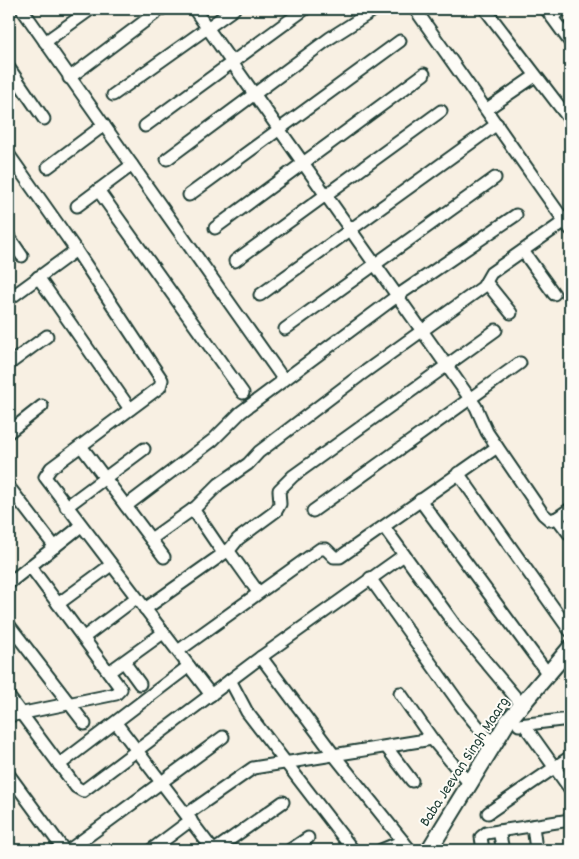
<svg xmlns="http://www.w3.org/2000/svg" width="579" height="859" font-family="Dekko,sans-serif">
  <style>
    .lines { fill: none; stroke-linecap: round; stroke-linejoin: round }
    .street-casing { stroke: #1f3d34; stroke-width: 15 }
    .secondary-casing { stroke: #1f3d34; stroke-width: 19 }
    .street { stroke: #fdfcf7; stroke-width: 11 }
    .secondary { stroke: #fdfcf7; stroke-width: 15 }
    .labels { text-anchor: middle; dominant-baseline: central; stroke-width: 4; stroke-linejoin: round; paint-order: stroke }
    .street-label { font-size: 16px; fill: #1f3d34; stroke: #fdfcf7 }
  </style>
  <rect width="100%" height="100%" fill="#f8f0e3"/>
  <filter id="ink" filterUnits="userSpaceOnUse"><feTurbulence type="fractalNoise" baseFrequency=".02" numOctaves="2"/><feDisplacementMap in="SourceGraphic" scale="10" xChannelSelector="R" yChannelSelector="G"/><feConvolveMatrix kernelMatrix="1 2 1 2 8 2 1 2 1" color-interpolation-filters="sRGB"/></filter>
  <g filter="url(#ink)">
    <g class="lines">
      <!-- street casing -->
      <g class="street-casing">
        <g id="street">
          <path d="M 22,9 L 132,165 L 77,206"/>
          <path d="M 194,9 L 476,407 L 487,432 L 543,514 L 550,520 L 557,518 L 570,535"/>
          <path d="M 415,9 L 570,229"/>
          <path d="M 485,9 L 570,120"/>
          <path d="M 546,9 L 570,42"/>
          <path d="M 552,17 L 562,9"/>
          <path d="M 45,42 L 91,9"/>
          <path d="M 9,68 L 44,119"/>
          <path d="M 69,78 L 161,9"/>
          <path d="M 113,95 L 234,9"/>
          <path d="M 487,109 L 535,76"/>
          <path d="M 145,126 L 305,9"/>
          <path d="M 9,155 L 76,250 L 162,380 L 160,387 L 51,468 L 45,477 L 211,695"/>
          <path d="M 167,159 L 330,38 L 374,10"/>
          <path d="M 132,165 L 284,380"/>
          <path d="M 48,167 L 104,125"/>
          <path d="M 98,190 L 243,393"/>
          <path d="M 189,195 L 400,41"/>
          <path d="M 215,228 L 424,74"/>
          <path d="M 9,237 L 22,256"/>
          <path d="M 523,251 L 554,294"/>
          <path d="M 235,261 L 441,111"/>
          <path d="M 38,277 L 130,409"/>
          <path d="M 486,282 L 511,313"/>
          <path d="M 260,295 L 497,124"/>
          <path d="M 9,299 L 76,250"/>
          <path d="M 285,329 L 495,178"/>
          <path d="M 9,364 L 47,336"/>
          <path d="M 9,432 L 42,406"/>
          <path d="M 81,446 L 164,557"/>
          <path d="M 458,473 L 570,631"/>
          <path d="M 9,487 L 55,547"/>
          <path d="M 420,500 L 548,674"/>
          <path d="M 126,506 L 213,440 L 241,412 L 397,296 L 516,215"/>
          <path d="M 66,507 L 144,449"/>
          <path d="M 193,509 L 223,553"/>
          <path d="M 313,511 L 520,363"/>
          <path d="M 557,518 L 570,509"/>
          <path d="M 384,527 L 455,625 L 522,705"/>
          <path d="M 151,539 L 196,507 L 219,484 L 248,464 L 259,452 L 359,376 L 483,287 L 491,273 L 565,221"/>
          <path d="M 228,550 L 258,592"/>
          <path d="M 370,578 L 462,707 L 493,745"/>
          <path d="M 9,583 L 81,526"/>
          <path d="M 58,604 L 111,565"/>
          <path d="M 145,609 L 230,549 L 238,539 L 276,511 L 280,504 L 279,490 L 293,476 L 496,330"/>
          <path d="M 9,625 L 85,724"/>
          <path d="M 83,638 L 136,598"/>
          <path d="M 178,651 L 320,549 L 326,549 L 334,557 L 340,557 L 497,447"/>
          <path d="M 261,657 L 334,755 L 410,850"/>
          <path d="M 124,662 L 140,684"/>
          <path d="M 109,672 L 163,633"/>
          <path d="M 230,680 L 247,712 L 353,850"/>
          <path d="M 400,693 L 432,739 L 469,783"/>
          <path d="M 9,697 L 76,787 L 83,791 L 261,657 L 404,555"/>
          <path d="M 9,716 L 116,694 L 121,689 L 30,566"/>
          <path d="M 116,723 L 213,850"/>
          <path d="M 519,725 L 570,719"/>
          <path d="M 525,726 L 570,789"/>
          <path d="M 387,748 L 412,781"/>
          <path d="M 59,765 L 189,666"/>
          <path d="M 9,775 L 64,850"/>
          <path d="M 488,813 L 570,757"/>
          <path d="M 187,814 L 253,768 L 432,739"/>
          <path d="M 533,826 L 536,850"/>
          <path d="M 499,831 L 503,850"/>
          <path d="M 69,850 L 223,737"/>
          <path d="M 151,850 L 191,820"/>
          <path d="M 215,850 L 283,802"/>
          <path d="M 290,850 L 308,838"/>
          <path d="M 381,850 L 403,841"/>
          <path d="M 483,850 L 481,837 L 486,833 L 570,820"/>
        </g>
      </g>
      <!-- secondary casing -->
      <g class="secondary-casing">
        <path id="secondary" d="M 429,850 L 508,721 L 570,648"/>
      </g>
      <!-- street -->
      <use href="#street" class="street"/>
      <!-- secondary -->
      <use href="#secondary" class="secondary"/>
    </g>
  </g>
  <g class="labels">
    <!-- street labels -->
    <g class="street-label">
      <text transform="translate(465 762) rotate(-57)">Baba Jeevan Singh Maarg</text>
    </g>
  </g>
  <!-- margin -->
  <rect width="579" height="859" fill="none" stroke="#fdfcf7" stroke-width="30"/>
  <rect x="15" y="15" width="549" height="829" fill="none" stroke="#1f3d34" stroke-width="2" filter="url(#ink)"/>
</svg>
